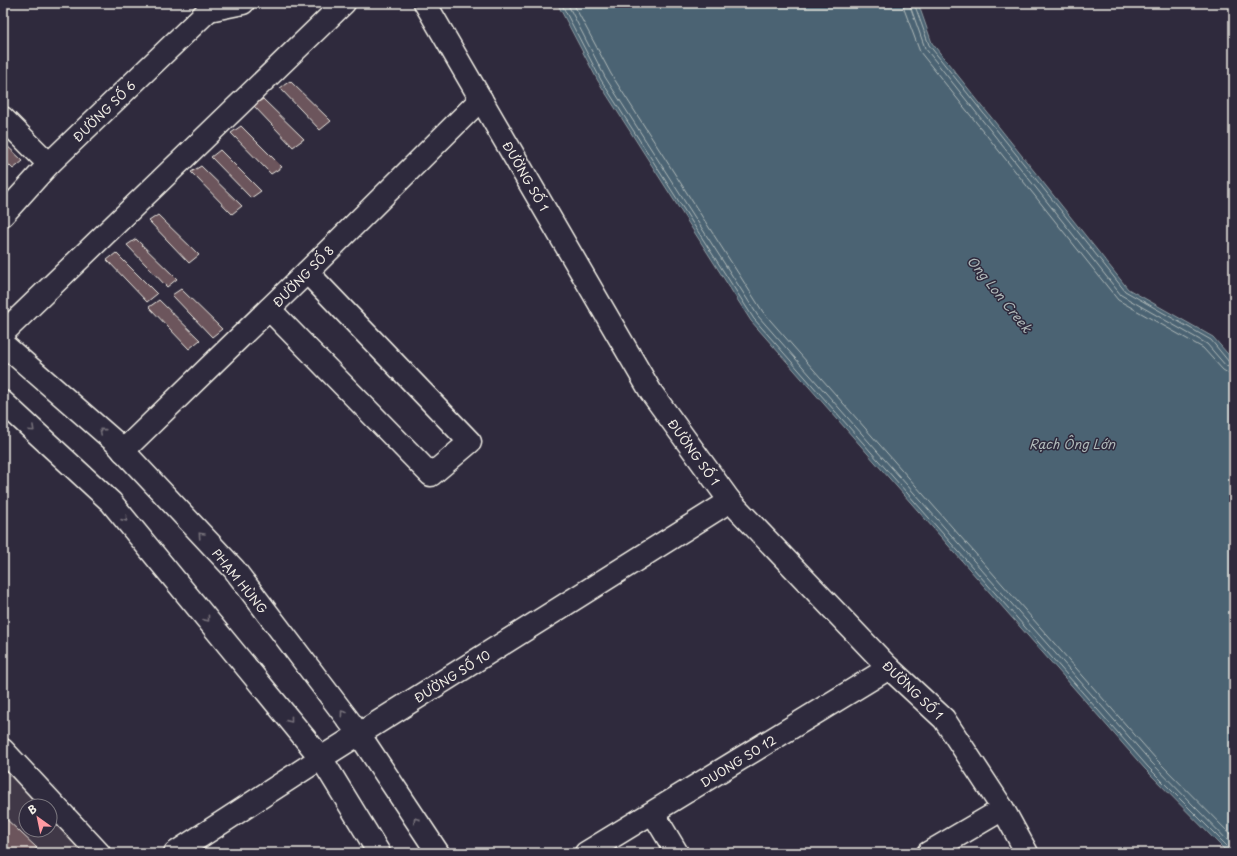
<svg xmlns="http://www.w3.org/2000/svg" width="1237" height="856" font-family="'Playpen Sans',sans-serif">
  <style>
    .built { fill: #413746 }
    .water { fill: #4b6473; stroke: #8f9ca2 }
    .lines { fill: none; stroke-linecap: round; stroke-linejoin: round }
    .shore { stroke: #b0b9b9; stroke-width: 1 }
    .building { fill: #6c555b; stroke: #f4f1e8 }
    .minor-casing { stroke: #f4f1e8; stroke-width: 25 }
    .major-casing { stroke: #f4f1e8; stroke-width: 25 }
    .minor { stroke: #2f2a3d; stroke-width: 22 }
    .major { stroke: #2f2a3d; stroke-width: 22 }
    .oneway { stroke: #747079 }
    .labels { text-anchor: middle; dominant-baseline: central; stroke-width: 3; stroke-linejoin: round; paint-order: stroke }
    .street-label { font-size: 12px; fill: #f4f1e8; stroke: #2f2a3d }
    .water-label { font-size: 13px; font-style: italic; fill: #b0b9b9; stroke: #2f2a3d }
  </style>
  <rect width="100%" height="100%" fill="#2f2a3d"/>
  <filter id="ink" filterUnits="userSpaceOnUse"><feTurbulence type="fractalNoise" baseFrequency=".025" numOctaves="2"/><feDisplacementMap in="SourceGraphic" scale="8" xChannelSelector="R" yChannelSelector="G"/><feConvolveMatrix kernelMatrix="1 2 1 2 8 2 1 2 1" color-interpolation-filters="sRGB"/></filter>
  <g filter="url(#ink)">
    <!-- built -->
    <path class="built" d="M 3,764 L 43,806 L 26,806 L 26,830 L 50,830 L 50,813 L 87,853 L 3,853 Z"/>
    <!-- water -->
    <path class="water" d="M 557,3 L 918,3 L 932,43 L 1128,289 L 1213,337 L 1234,361 L 1234,853 L 1228,853 L 1145,769 L 751,321 L 598,81 Z"/>
    <g class="lines">
      <!-- shore -->
      <g class="shore">
        <path d="M 561,3 L 601,80 L 754,319 L 1148,767 L 1229,848 L 1230,853"/>
        <path d="M 567,3 L 605,77 L 758,316 L 1152,763 L 1234,847"/>
        <path d="M 573,3 L 611,74 L 763,312 L 1156,759 L 1234,838"/>
        <path d="M 903,3 L 904,9 L 920,52 L 1118,300 L 1203,348 L 1223,370 L 1228,373 L 1234,374"/>
        <path d="M 909,3 L 925,48 L 1121,295 L 1207,344 L 1226,366 L 1234,368"/>
        <path d="M 914,3 L 929,45 L 1125,291 L 1211,340 L 1229,362 L 1234,363"/>
      </g>
    </g>
    <!-- building -->
    <g class="building">
      <path d="M 290,81 L 331,121 L 320,130 L 280,88 Z"/>
      <path d="M 263,99 L 304,139 L 293,147 L 253,105 Z"/>
      <path d="M 241,126 L 282,167 L 271,174 L 231,133 Z"/>
      <path d="M 3,142 L 23,161 L 13,169 L 3,159 Z"/>
      <path d="M 220,150 L 261,191 L 251,198 L 211,157 Z"/>
      <path d="M 201,166 L 242,206 L 232,214 L 191,172 Z"/>
      <path d="M 158,215 L 199,255 L 189,263 L 149,221 Z"/>
      <path d="M 136,239 L 177,279 L 167,287 L 127,245 Z"/>
      <path d="M 116,253 L 157,294 L 147,302 L 107,260 Z"/>
      <path d="M 181,289 L 222,329 L 212,337 L 172,295 Z"/>
      <path d="M 159,300 L 200,340 L 189,349 L 149,307 Z"/>
      <path d="M 3,816 L 37,848 L 31,853 L 3,853 Z"/>
    </g>
    <g class="lines">
      <!-- minor casing -->
      <g class="minor-casing">
        <g id="minor">
          <path d="M 425,3 L 651,392 L 730,501 L 889,668 L 944,719 L 1003,809 L 1027,853"/>
          <path d="M 209,10 L 243,3"/>
          <path d="M 3,118 L 49,164"/>
          <path d="M 3,215 L 49,164 L 216,3"/>
          <path d="M 269,309 L 431,475 L 470,442 L 307,272"/>
          <path d="M 3,333 L 344,3"/>
          <path d="M 123,451 L 307,272 L 481,99"/>
          <path d="M 3,750 L 99,853"/>
          <path d="M 653,813 L 677,853"/>
          <path d="M 175,853 L 321,758 L 730,501"/>
          <path d="M 586,853 L 889,668"/>
          <path d="M 928,853 L 1003,809"/>
        </g>
      </g>
      <!-- major casing -->
      <g class="major-casing">
        <g id="major">
          <path d="M 3,344 L 115,442 L 234,569 L 359,734 L 438,853"/>
          <path d="M 3,402 L 111,502 L 321,758 L 379,853"/>
        </g>
      </g>
      <!-- minor -->
      <use href="#minor" class="minor"/>
      <!-- major -->
      <use href="#major" class="major"/>
    </g>
    <!-- one-way arrows -->
    <defs><path id="oneway-chevron" d="M-2-3.5L2.5 0L-2 3.5" fill="none" stroke-width="1.6" stroke-linecap="round" stroke-linejoin="round"/></defs>
    <g class="oneway">
      <use href="#oneway-chevron" transform="translate(32 429) rotate(43)"/>
      <use href="#oneway-chevron" transform="translate(102 431) rotate(-139)"/>
      <use href="#oneway-chevron" transform="translate(125 519) rotate(51)"/>
      <use href="#oneway-chevron" transform="translate(201 535) rotate(-133)"/>
      <use href="#oneway-chevron" transform="translate(207 619) rotate(51)"/>
      <use href="#oneway-chevron" transform="translate(343 713) rotate(-127)"/>
      <use href="#oneway-chevron" transform="translate(290 720) rotate(51)"/>
      <use href="#oneway-chevron" transform="translate(416 820) rotate(-123)"/>
    </g>
  </g>
  <g class="labels">
    <!-- street labels -->
    <g class="street-label">
      <text transform="translate(104 111) rotate(-44)">ĐƯỜNG SỐ 6</text>
      <text transform="translate(526 176) rotate(60)">ĐƯỜNG SỐ 1</text>
      <text transform="translate(303 276) rotate(-45)">ĐƯỜNG SỐ 8</text>
      <text transform="translate(694 452) rotate(54)">ĐƯỜNG SỐ 1</text>
      <text transform="translate(240 581) rotate(51)">PHẠM HÙNG</text>
      <text transform="translate(452 676) rotate(-32)">ĐƯỜNG SỐ 10</text>
      <text transform="translate(913 690) rotate(44)">ĐƯỜNG SỐ 1</text>
      <text transform="translate(738 761) rotate(-32)">DUONG SO 12</text>
    </g>
    <!-- water labels -->
    <g class="water-label">
      <text transform="translate(1000 294) rotate(51)">Ong Lon Creek</text>
      <text x="1072" y="443">Rạch Ông Lớn</text>
    </g>
  </g>
  <!-- margin -->
  <rect width="1237" height="856" fill="none" stroke="#2f2a3d" stroke-width="16"/>
  <rect x="8" y="8" width="1221" height="840" fill="none" stroke="#f4f1e8" stroke-width="1.5" filter="url(#ink)"/>
  <!-- north arrow -->
  <g transform="translate(38 818) rotate(327)"><circle r="19" fill="#2f2a3d" stroke="#7e7a81"/>
  <path d="M0-3L7 15L0 10L-7 15Z" fill="#ff9aa2"/>
  <text y="-6" font-size="11" font-weight="bold" text-anchor="middle" fill="#f4f1e8">B</text>
  </g>
</svg>
